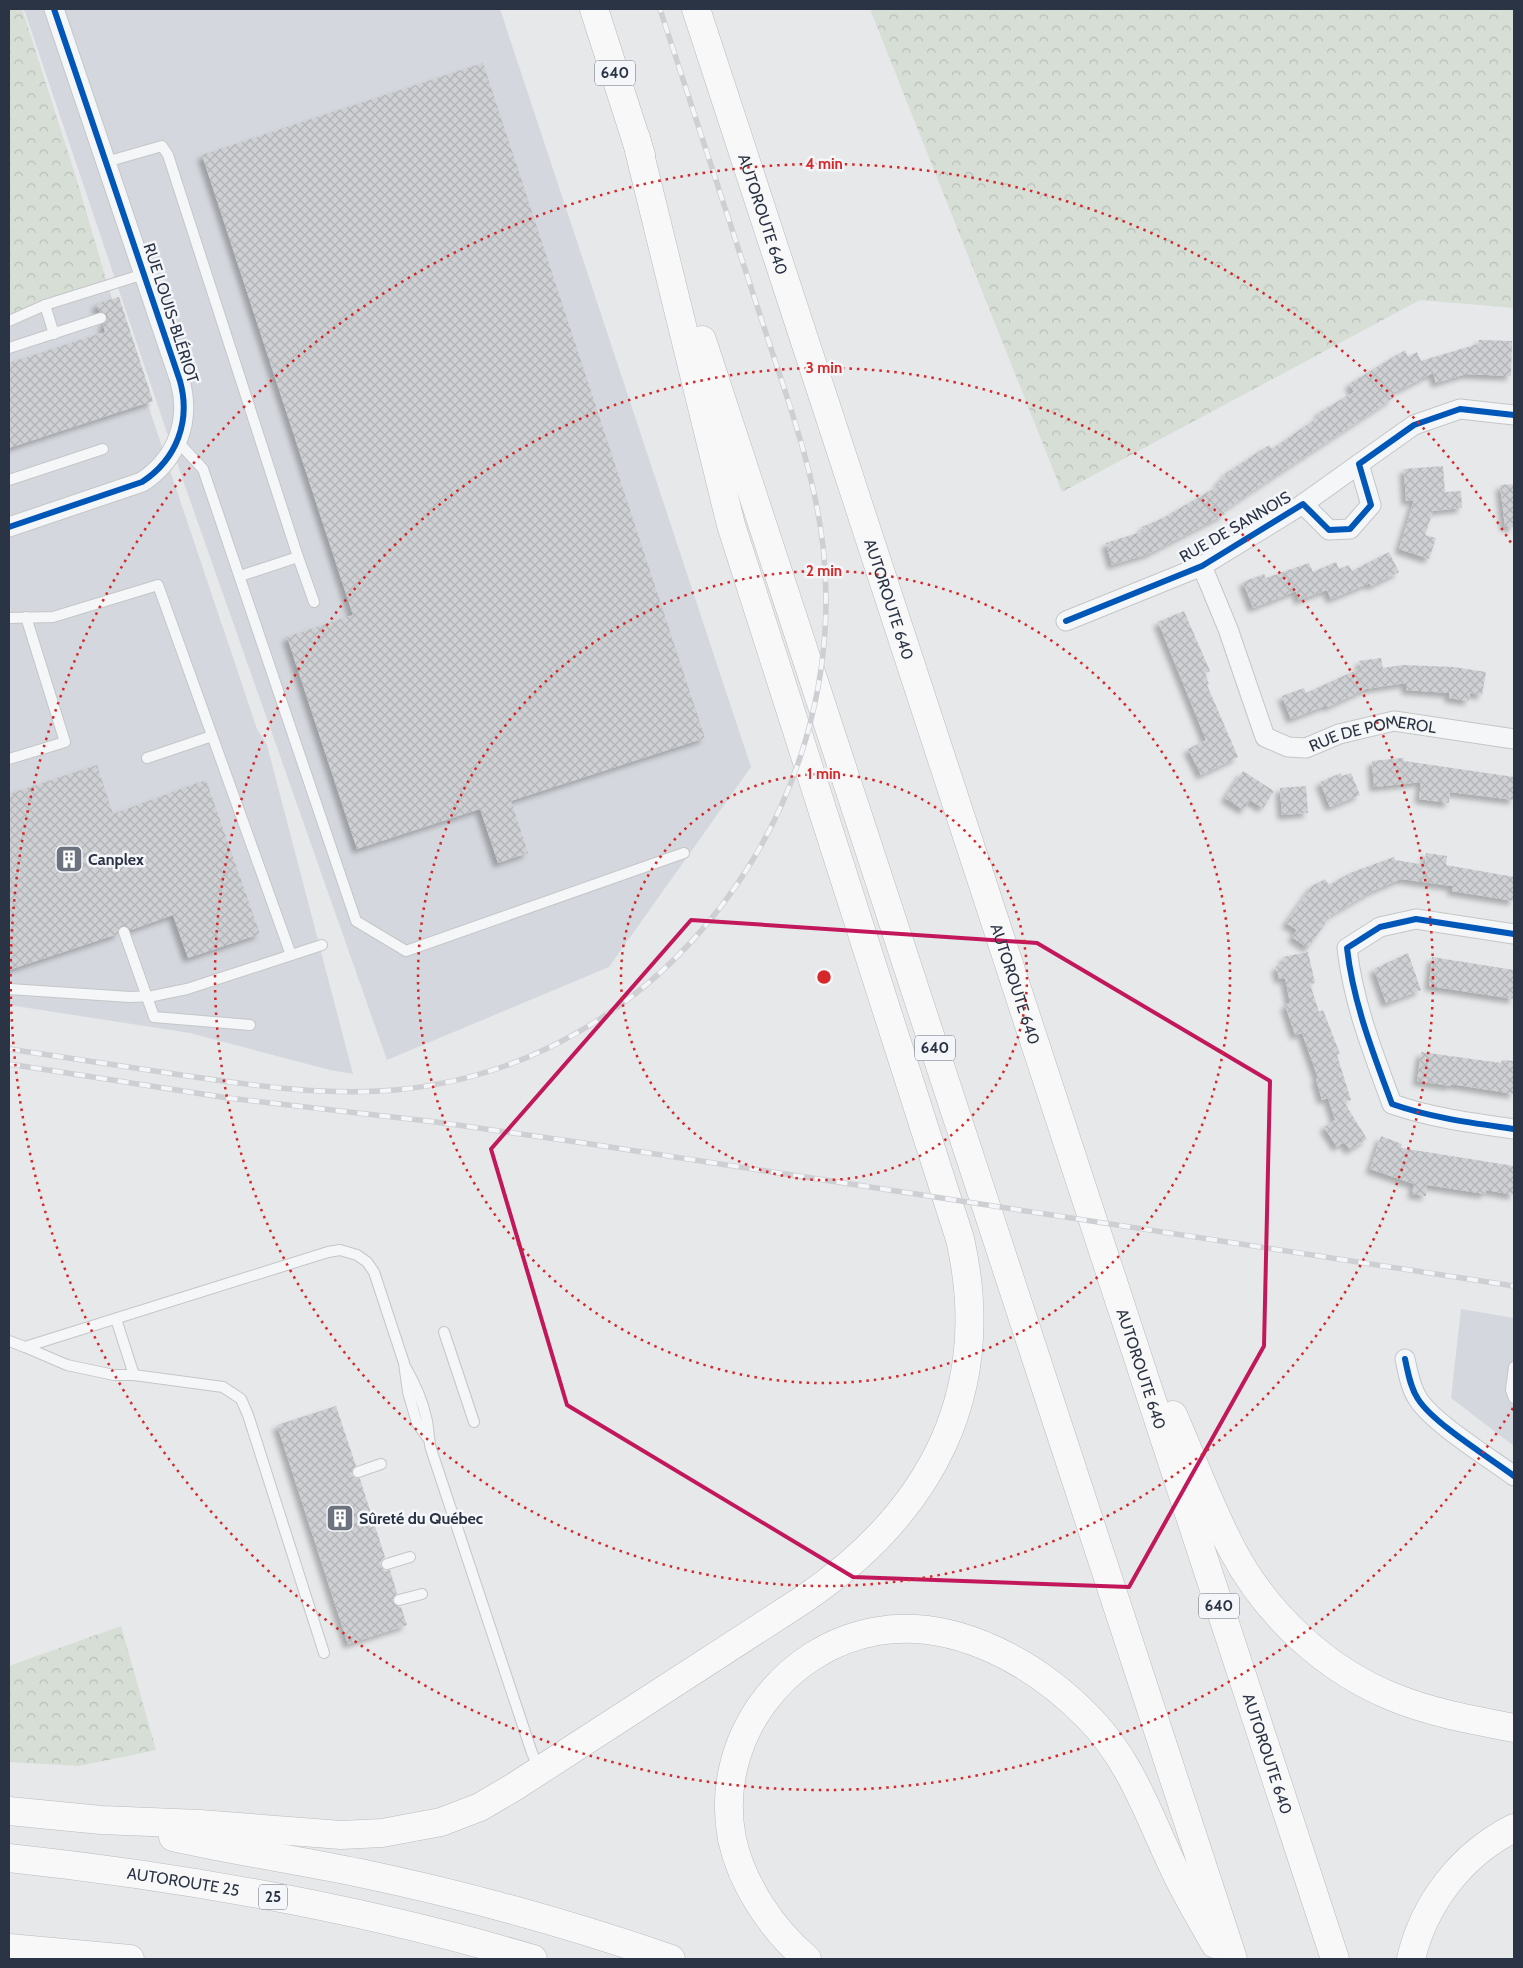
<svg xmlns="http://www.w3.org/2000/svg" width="1523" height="1968" font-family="Cabin,sans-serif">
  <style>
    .built { fill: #d4d7dd }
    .forest { fill: url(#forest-crowns) }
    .building { fill: url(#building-cross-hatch); filter: url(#shadow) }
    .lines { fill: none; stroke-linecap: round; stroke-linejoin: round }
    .lane-casing { stroke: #c4c6c8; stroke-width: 12 }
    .street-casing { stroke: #c4c6c8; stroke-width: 21 }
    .highway-casing { stroke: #b8bbbf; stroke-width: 29 }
    .lane { stroke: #f5f6f7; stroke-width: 10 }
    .street { stroke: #f5f6f7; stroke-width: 19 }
    .highway { stroke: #f8f8f8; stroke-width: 28 }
    .rail-casing { stroke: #cecfd2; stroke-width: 5.5 }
    .rail { stroke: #f4f6f9; stroke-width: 4; stroke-dasharray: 11; stroke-linecap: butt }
    .cycleway-casing { stroke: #f4f6f9; stroke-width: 9 }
    .cycleway { stroke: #0057b8; stroke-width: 6 }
    .marked { fill: none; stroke: #c2185b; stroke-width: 4; stroke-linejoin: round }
    .ring { fill: none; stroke: #d62828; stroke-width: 2.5; stroke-dasharray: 2.5 5 }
    .labels { text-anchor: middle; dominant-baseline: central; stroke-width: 5; stroke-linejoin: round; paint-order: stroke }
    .shield { fill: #f4f6f9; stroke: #676e7b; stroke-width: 1 }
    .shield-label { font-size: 15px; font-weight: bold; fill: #2b3445 }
    .street-label { font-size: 16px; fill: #2b3445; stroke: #f4f6f9 }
    .poi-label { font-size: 16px; font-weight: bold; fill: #2b3445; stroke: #f4f6f9; text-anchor: start }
    .centre { fill: #d62828; stroke: #f4f6f9; stroke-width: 2.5 }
    .ring-label { font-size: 15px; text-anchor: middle; font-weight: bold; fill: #d62828; stroke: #f4f6f9; stroke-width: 5; stroke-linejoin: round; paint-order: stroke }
  </style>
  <defs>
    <pattern id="forest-crowns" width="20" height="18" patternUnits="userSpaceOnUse" patternTransform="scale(1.25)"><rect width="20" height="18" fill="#d6ded6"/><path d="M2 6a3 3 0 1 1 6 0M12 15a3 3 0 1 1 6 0" fill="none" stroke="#b8bfb9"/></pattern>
    <pattern id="building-cross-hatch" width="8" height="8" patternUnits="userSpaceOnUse" patternTransform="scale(1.25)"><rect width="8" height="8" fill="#ced0d3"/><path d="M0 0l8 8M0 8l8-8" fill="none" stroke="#b1b3b6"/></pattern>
    <filter id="shadow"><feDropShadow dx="-4.5" dy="4.5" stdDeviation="2.5" flood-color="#0004"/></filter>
  </defs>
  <rect width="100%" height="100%" fill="#e6e8ea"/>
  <!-- built -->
  <g class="built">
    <path d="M 24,9 L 500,9 L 751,767 L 609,967 L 387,1060 L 185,486 Z"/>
    <path d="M 109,289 L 257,729 L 267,745 L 353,1074 L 330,1070 L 190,1033 L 9,1005 L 9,319 Z"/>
    <path d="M 1461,1309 L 1514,1318 L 1514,1446 L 1451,1398 Z"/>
  </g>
  <!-- forest -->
  <g class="forest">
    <path d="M 9,9 L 22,9 L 75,174 L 109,289 L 9,319 Z"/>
    <path d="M 870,9 L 1514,9 L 1514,308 L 1420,300 L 1062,492 Z"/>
    <path d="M 121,1626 L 156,1750 L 79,1766 L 9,1762 L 9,1666 Z"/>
  </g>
  <!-- building -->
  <g class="building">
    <path d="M 483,63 L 705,738 L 511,801 L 528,853 L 498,863 L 480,809 L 357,849 L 287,637 L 353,615 L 202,155 Z"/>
    <path d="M 119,297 L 153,401 L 9,448 L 9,363 L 105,332 L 103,325 L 106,322 L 108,316 L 105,313 L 99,311 L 96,304 Z"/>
    <path d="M 1479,340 L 1512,341 L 1511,376 L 1466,374 L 1436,383 L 1433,373 L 1391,394 L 1393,398 L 1261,485 L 1223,511 L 1225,514 L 1148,554 L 1112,565 L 1106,543 L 1144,531 L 1142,527 L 1163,518 L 1220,485 L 1218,482 L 1226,476 L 1225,474 L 1269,445 L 1272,449 L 1320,416 L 1318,413 L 1354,392 L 1349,384 L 1405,350 L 1408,357 L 1417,352 L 1421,361 L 1478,344 Z"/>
    <path d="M 1443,466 L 1445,492 L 1461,491 L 1462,508 L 1433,511 L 1425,535 L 1436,538 L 1429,559 L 1399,549 L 1414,500 L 1406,501 L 1404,469 Z"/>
    <path d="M 1514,484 L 1514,527 L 1505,527 L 1500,485 Z"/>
    <path d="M 1389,552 L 1399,572 L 1371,586 L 1370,583 L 1331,599 L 1327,590 L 1299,600 L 1296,591 L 1253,608 L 1243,582 L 1264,574 L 1266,578 L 1309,563 L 1313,572 L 1336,562 L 1339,569 L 1349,565 L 1352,571 Z"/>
    <path d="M 1184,611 L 1210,671 L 1205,673 L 1209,684 L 1207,685 L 1238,757 L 1201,775 L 1188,749 L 1206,740 L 1158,622 Z"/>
    <path d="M 1381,658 L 1383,668 L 1403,665 L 1454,667 L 1486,672 L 1482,695 L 1470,693 L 1469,701 L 1449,698 L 1449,693 L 1406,690 L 1406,683 L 1366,689 L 1328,707 L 1327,705 L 1291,719 L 1282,696 L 1304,688 L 1306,693 L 1361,668 L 1359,661 Z"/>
    <path d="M 1403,758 L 1404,761 L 1514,777 L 1514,800 L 1450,792 L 1449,803 L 1419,799 L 1421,782 L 1374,787 L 1372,761 Z"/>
    <path d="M 97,765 L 113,814 L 206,780 L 260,934 L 188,958 L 173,915 L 131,930 L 128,927 L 122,925 L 119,928 L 118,934 L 9,970 L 9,794 Z"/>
    <path d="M 1243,771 L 1274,791 L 1263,808 L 1250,800 L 1244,810 L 1225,798 Z"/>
    <path d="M 1341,773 L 1342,776 L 1351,773 L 1360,795 L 1330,807 L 1320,782 Z"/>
    <path d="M 1306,786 L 1308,813 L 1282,815 L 1280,788 Z"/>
    <path d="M 1426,853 L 1447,856 L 1446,865 L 1514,877 L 1514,901 L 1452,891 L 1452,886 L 1401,879 L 1372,891 L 1331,915 L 1308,948 L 1292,937 L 1297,930 L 1286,923 L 1312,886 L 1325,879 L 1329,885 L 1350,873 L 1394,857 L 1395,860 L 1425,865 Z"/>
    <path d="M 1308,952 L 1315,983 L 1310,984 L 1319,1012 L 1323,1010 L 1340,1054 L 1337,1055 L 1351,1100 L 1344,1102 L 1367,1139 L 1350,1150 L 1344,1142 L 1337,1147 L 1324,1127 L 1335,1120 L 1328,1098 L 1322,1100 L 1316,1079 L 1318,1078 L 1302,1033 L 1295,1035 L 1285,1005 L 1290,1003 L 1285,978 L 1279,979 L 1276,966 L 1285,964 L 1283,957 Z"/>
    <path d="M 1408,953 L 1421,990 L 1386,1003 L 1374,969 Z"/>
    <path d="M 1432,957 L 1514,970 L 1514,999 L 1429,986 Z"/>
    <path d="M 1421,1052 L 1501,1063 L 1502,1060 L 1514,1061 L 1514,1094 L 1451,1084 L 1451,1086 L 1417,1081 Z"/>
    <path d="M 1381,1136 L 1402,1144 L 1401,1148 L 1514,1166 L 1514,1195 L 1486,1190 L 1485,1194 L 1427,1185 L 1426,1196 L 1412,1194 L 1414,1184 L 1370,1169 Z"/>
    <path d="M 336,1406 L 356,1466 L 351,1474 L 354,1477 L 360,1479 L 385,1557 L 380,1562 L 381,1566 L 385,1571 L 390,1570 L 397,1593 L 393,1598 L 393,1602 L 397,1606 L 401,1607 L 407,1625 L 348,1644 L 277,1425 Z"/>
  </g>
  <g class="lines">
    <!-- lane casing -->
    <g class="lane-casing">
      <g id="lane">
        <path d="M 106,162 L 162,146 L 168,155 L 298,557 L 240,576"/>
        <path d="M 45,305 L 54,334"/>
        <path d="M 9,321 L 45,305 L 144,274"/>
        <path d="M 9,348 L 101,318"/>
        <path d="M 178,442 L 203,469 L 356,921 L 406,951 L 684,853"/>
        <path d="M 9,480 L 103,449"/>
        <path d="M 298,557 L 314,602"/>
        <path d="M 9,618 L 53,617 L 158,585 L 291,955"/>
        <path d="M 147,758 L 212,736"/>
        <path d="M 9,759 L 65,742 L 26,617"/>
        <path d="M 124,932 L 154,1017 L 250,1025"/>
        <path d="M 9,989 L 130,997 L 153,996 L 187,989 L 322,945"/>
        <path d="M 116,1319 L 134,1375"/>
        <path d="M 444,1332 L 474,1422"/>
        <path d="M 9,1341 L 25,1347 L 328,1252 L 340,1250 L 357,1255 L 367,1262 L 374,1272 L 404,1363 L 408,1392 L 417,1423 L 427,1437"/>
        <path d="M 25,1347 L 67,1365 L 114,1375 L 134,1375 L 223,1387 L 241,1399 L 248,1415 L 324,1653"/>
        <path d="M 1514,1367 L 1511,1390 L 1514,1398"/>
        <path d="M 406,1368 C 415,1384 422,1399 426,1417 C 429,1427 428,1438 431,1449 L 532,1753 L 540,1770"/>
        <path d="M 358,1472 L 381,1464"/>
        <path d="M 387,1564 L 410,1557"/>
        <path d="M 399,1600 L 422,1594"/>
      </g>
    </g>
    <!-- street casing -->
    <g class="street-casing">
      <g id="street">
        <path d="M 1303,504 L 1359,464"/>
        <path d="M 9,527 L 142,482 C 177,459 191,421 180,381 L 54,9"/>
        <path id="s1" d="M 1202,566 L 1228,629 L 1265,737 L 1288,747 L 1306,748 L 1339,734 L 1394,721 L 1514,739"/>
        <path d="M 1066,621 L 1202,566 L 1303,504 L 1329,530 L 1350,529 L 1371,505 L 1359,464 L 1414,425 L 1460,409 L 1514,415"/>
        <path d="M 1514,934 L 1416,919 L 1380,927 L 1347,948 C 1353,1002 1373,1053 1392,1104 C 1432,1118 1473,1123 1514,1129"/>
        <path d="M 1405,1359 C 1408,1372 1410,1387 1418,1399 C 1433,1423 1490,1458 1514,1476"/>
      </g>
    </g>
    <!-- highway casing -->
    <g class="highway-casing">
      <g id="highway">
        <path d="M 594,9 L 641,155"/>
        <path id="s2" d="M 696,9 L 1335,1959"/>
        <path d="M 702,340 L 1233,1959"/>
        <path d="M 1173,1415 C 1193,1460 1210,1508 1233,1551 C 1267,1615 1326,1670 1393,1697 C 1432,1713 1473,1720 1514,1728"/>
        <path d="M 9,1811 L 101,1820 L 200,1824 L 341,1835 L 382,1833 L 441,1822 L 480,1807 L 514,1787 L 804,1599 C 931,1512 995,1393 960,1239 L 731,525 L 636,138"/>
        <path d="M 173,1837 C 235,1851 298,1860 360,1873 C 465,1895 570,1924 671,1959"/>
        <path id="s3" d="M 9,1858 C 185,1877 362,1908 533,1959"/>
        <path d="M 9,1948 L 130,1959"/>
        <path d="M 807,1959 C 772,1929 742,1885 732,1839 C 713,1742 782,1647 878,1631 C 956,1618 1037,1664 1089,1718 C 1134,1764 1151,1823 1179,1879 C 1190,1901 1203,1923 1215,1944"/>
        <path d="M 1411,1959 C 1424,1903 1462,1854 1514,1828"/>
      </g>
    </g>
    <!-- lane -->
    <use href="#lane" class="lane"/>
    <!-- street -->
    <use href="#street" class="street"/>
    <!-- highway -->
    <use href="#highway" class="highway"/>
    <!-- rail casing -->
    <g class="rail-casing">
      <g id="rail">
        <path d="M 9,1049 C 69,1058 128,1067 188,1076 C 257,1086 326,1096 395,1090 C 663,1066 852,808 823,546 C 814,469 786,395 762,321 C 728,217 694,113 660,9"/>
        <path d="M 9,1064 L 228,1098 L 436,1122 L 584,1143 L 1514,1286"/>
      </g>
    </g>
    <!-- rail -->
    <use href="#rail" class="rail"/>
    <!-- cycleway casing -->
    <g class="cycleway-casing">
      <g id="cycleway">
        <path d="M 9,527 L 142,482 C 177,459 191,421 180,381 L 54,9"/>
        <path d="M 1066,621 L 1202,566 L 1303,504 L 1329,530 L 1350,529 L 1371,505 L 1359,464 L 1414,425 L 1460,409 L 1514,415"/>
        <path d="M 1514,934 L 1416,919 L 1380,927 L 1347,948 C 1353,1002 1373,1053 1392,1104 C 1432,1118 1473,1123 1514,1129"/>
        <path d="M 1405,1359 C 1408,1372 1410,1387 1418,1399 C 1433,1423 1490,1458 1514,1476"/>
      </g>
    </g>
    <!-- cycleway -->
    <use href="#cycleway" class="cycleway"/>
  </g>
  <!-- marked area -->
  <path class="marked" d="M 691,920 L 1037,943 L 1270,1081 L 1264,1346 L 1129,1587 L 853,1577 L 567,1405 L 491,1149 Z"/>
  <!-- distance rings -->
  <g class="ring">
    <circle cx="824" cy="977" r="203"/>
    <circle cx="824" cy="977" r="406"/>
    <circle cx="824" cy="977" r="609"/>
    <path d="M1513 1408A813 813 0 1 1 1513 546"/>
  </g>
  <!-- icons -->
  <defs>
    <g id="building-square" transform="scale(1.4375)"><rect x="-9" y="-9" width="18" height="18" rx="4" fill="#6c737f" stroke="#f4f6f9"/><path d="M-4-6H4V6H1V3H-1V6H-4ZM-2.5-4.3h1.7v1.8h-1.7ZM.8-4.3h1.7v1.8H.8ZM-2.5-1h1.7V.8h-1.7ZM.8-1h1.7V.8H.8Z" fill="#fff"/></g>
  </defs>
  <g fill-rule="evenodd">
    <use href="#building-square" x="69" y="859"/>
    <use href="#building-square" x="340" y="1518"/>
  </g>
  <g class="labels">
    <!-- shield labels -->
    <g class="shield">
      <rect x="595" y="60.5" width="40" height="25" rx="4"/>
      <rect x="915" y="1035.5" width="40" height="25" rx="4"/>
      <rect x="1199" y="1593.5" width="40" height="25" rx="4"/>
      <rect x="259" y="1884.5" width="28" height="25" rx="4"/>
    </g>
    <g class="shield-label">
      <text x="615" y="73">640</text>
      <text x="935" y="1048">640</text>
      <text x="1219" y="1606">640</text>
      <text x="273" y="1897">25</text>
    </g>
    <!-- street labels -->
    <g class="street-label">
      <text stroke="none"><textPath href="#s2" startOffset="216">AUTOROUTE 640</textPath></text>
      <text transform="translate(171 313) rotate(72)">RUE LOUIS-BLÉRIOT</text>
      <text transform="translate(1235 527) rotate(-30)">RUE DE SANNOIS</text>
      <text stroke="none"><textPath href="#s2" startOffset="621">AUTOROUTE 640</textPath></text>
      <text stroke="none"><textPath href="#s1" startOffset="295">RUE DE POMEROL</textPath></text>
      <text stroke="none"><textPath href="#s2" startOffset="1026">AUTOROUTE 640</textPath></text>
      <text stroke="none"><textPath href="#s2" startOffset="1431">AUTOROUTE 640</textPath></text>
      <text stroke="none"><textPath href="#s2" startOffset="1836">AUTOROUTE 640</textPath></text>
      <text stroke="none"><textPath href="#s3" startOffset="176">AUTOROUTE 25</textPath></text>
    </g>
    <!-- poi labels -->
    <g class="poi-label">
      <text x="88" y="859">Canplex</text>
      <text x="359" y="1518">Sûreté du Québec</text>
    </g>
  </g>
  <circle cx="824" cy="977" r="8" class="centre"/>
  <g class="ring-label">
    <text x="824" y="169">4 min</text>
    <text x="824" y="373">3 min</text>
    <text x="824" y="576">2 min</text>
    <text x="824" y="779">1 min</text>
  </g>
  <!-- border -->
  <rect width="1523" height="1968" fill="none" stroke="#2b3445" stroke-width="20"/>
</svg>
